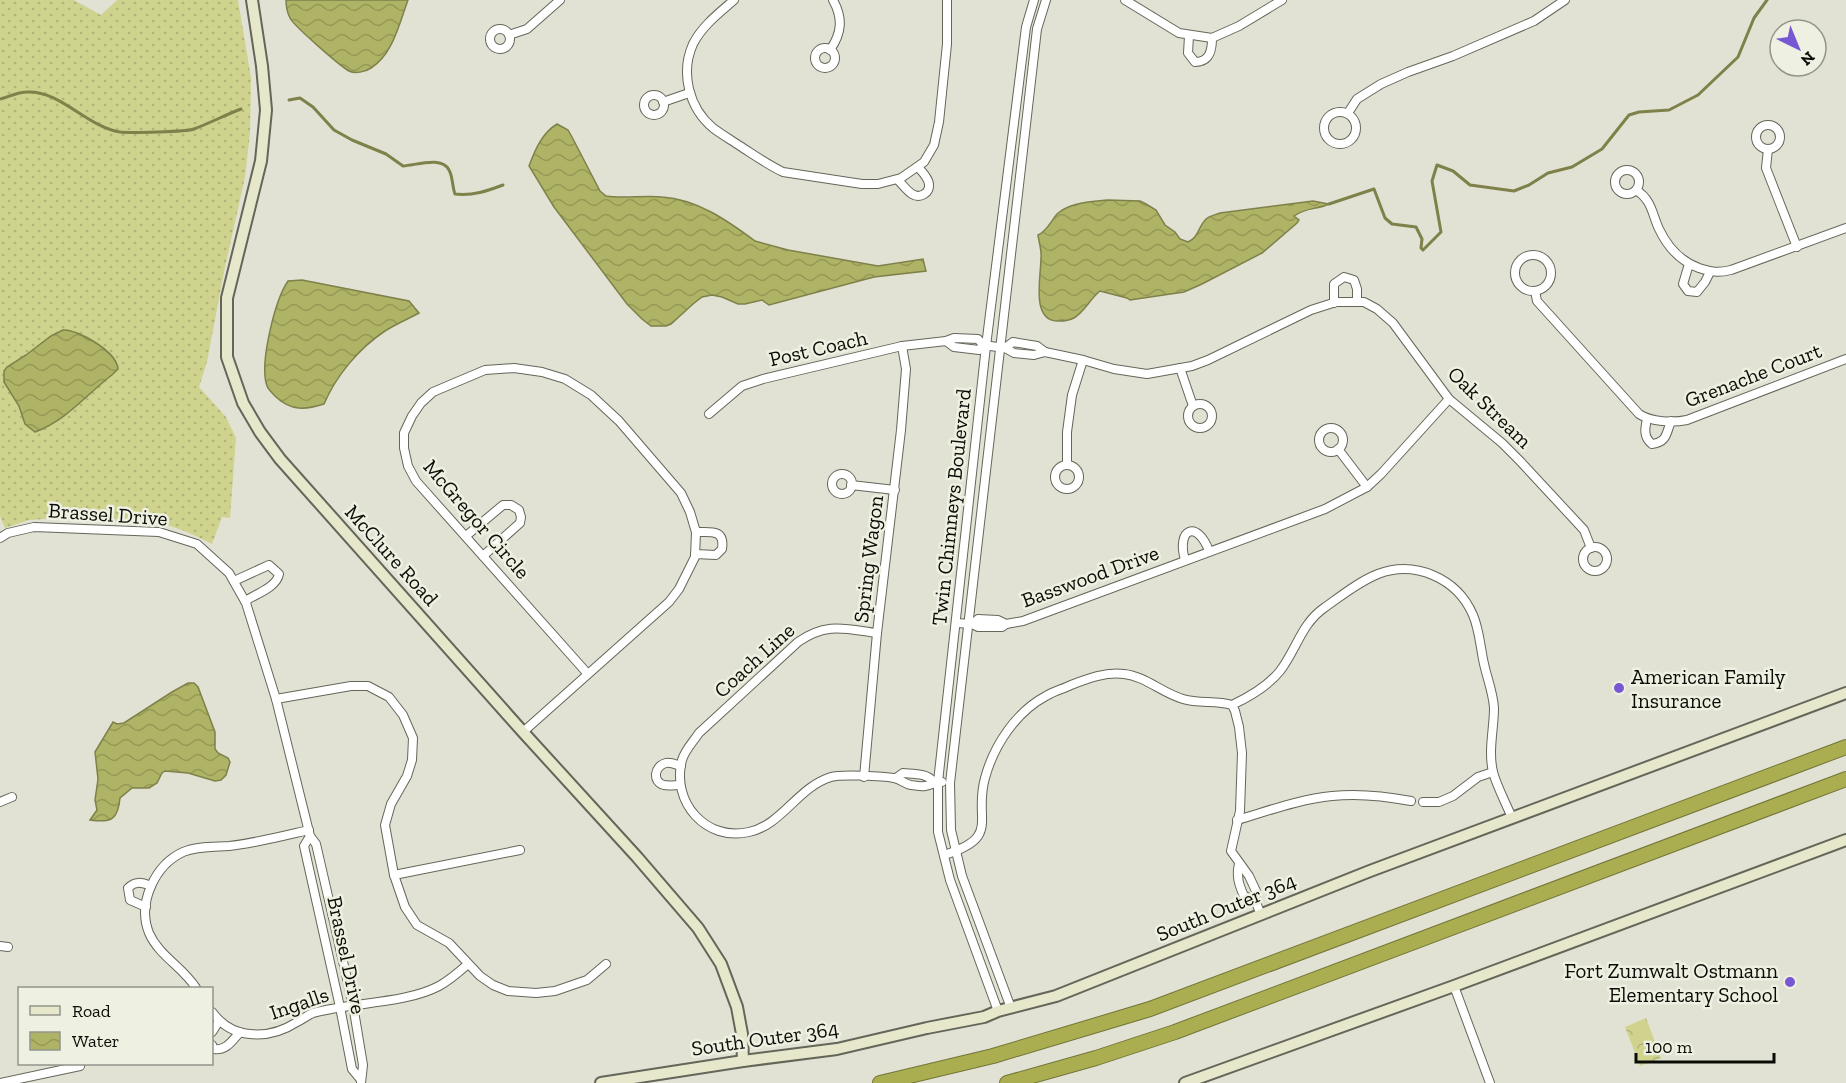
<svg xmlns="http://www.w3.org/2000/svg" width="1846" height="1083" font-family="'Zilla Slab',serif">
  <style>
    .grass { fill: url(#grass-dots) }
    .park { fill: url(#park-crowns) }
    .water { fill: url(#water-waves); stroke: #7e8149; stroke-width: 1.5 }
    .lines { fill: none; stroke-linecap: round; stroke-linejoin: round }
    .stream { stroke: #7e8149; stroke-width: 3 }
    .street-casing { stroke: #65665a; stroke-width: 10 }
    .secondary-casing { stroke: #65665a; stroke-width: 14 }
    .highway-casing { stroke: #727537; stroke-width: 16 }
    .street { stroke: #fff; stroke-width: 8 }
    .secondary { stroke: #e6e7cb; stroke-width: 10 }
    .highway { stroke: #aaae51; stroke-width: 14 }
    .poi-dot { fill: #7758d2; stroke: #eef0e1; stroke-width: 2 }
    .labels { text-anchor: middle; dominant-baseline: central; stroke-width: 5; stroke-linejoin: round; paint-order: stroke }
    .street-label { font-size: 21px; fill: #0b0c07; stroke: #eef0e1 }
    .poi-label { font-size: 21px; fill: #0b0c07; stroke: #eef0e1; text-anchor: start }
  </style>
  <defs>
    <pattern id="grass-dots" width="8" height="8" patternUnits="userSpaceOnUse" patternTransform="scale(1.5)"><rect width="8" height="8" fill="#cfd38e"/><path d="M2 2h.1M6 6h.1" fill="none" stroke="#b0b479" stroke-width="1.8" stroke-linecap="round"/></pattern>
    <pattern id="park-crowns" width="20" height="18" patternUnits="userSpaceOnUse" patternTransform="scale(1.5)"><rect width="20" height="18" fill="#cfd38e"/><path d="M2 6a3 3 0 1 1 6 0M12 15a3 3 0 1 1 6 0" fill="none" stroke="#b0b479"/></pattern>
    <pattern id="water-waves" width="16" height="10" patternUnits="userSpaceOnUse" patternTransform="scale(1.5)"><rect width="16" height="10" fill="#afb365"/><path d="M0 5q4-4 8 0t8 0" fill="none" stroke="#959956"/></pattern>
  </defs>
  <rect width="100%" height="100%" fill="#e1e2d4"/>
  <!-- grass -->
  <path class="grass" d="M 0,0 L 74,0 L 101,15 L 117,0 L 238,0 L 251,78 L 250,133 L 245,177 L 224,272 L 207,362 L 199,387 L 226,417 L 236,438 L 230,518 L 222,517 L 212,544 C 192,534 175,525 153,523 L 46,519 L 29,520 L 5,528 L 0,516 Z"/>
  <!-- park -->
  <path class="park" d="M 1646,1018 L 1661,1058 L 1640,1066 L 1625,1027 Z"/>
  <!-- water -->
  <g class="water">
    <path d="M 286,0 L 408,0 C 399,24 393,54 371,68 C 365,72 355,74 349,71 C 340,66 294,26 290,18 C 287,12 286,6 286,0 Z"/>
    <path d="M 557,124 L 568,130 L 572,137 L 600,191 L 606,196 C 624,199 644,195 662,197 C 697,199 728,221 755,241 L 788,250 L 878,266 L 923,259 L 926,271 L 874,277 L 769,305 L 762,300 L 745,304 L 738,304 L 722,297 L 712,295 L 702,297 L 693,304 L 671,324 L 666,326 L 651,326 L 642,319 L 627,304 L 554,207 L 529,166 C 535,150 542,133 557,124 Z"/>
    <path d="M 1108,200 L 1140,201 L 1146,204 L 1156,210 L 1165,225 L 1175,232 L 1180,239 L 1188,242 C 1199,237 1198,227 1206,219 C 1209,216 1215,215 1220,213 L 1313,201 L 1329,204 C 1316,210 1307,207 1294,216 L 1299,220 L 1297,223 L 1262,253 L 1202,284 L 1184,292 L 1130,300 L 1127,298 L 1100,291 C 1090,299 1085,311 1074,318 C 1070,320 1065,321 1060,321 C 1030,323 1041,277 1041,258 C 1042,251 1039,243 1038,235 C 1047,231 1051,221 1057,214 C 1070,202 1091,202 1108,200 Z"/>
    <path d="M 302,280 L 409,301 L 419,313 C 408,319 396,324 385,331 C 359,348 336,376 324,404 C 305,410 291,411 276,397 C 273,394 268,389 267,386 C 259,364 275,300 288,281 Z"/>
    <path d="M 63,330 C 78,329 117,352 118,369 L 113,374 C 87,394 67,420 35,432 L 25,424 L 19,406 L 4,382 L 4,371 L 7,367 L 26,355 L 51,336 Z"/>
    <path d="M 188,683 L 194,683 L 198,687 L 215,732 L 215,749 L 218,753 L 228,758 L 230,762 L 226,775 L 221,780 L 215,781 L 188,773 L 165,771 L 162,773 L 157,783 L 149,788 L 132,788 L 120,798 C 118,820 111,823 90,820 L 97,810 L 95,800 L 98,779 L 95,752 L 113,722 L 117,724 L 124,723 L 172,692 Z"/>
  </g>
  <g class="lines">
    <!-- stream -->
    <g class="stream">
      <path d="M 0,99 C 8,97 18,92 27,92 C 60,90 87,127 120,132 C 129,133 187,132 194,129 C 210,123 225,115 241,109"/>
      <path d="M 289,100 L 300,98 L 313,107 L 334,130 L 352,140 L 386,154 L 403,166 C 417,165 442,156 449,170 C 453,177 452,186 455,194 C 473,196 487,191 503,185"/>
      <path d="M 1329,204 L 1374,189 L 1385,218 L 1392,224 L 1416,227 L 1422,239 L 1421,248 L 1423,250 L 1441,232 L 1432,181 L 1437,165 L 1453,171 L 1470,185 L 1514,191 L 1529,185 L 1548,173 L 1572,167 L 1602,149 L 1629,115 L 1639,112 L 1669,110 L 1698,95 L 1738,57 L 1754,18 L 1767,0"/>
    </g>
    <!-- street casing -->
    <g class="street-casing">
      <g id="street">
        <path d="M 734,0 C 719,13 702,26 693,44 C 680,73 689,108 713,128 C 721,134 731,140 740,146 C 754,155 768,165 783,172 L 862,184 L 878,184 L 901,178 L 924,162 L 934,145 L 939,122 L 947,44 L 947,0"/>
        <path d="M 1125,0 L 1179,33 L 1212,38 L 1239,26 L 1282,0"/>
        <circle cx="500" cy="39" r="10"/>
        <path d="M 509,35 L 527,29 L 560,0"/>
        <path d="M 1189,36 L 1188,53 L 1195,62 C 1210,62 1212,50 1212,38"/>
        <circle cx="825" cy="58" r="10"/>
        <path d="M 830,50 C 842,33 843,18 833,0"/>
        <circle cx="654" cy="105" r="10"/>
        <path d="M 663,102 L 689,93"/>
        <circle cx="1340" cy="128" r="16"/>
        <path d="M 1348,113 L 1357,99 L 1381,84 L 1408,72 L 1453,56 L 1534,21 L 1565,0"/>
        <circle cx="1768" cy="137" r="12"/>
        <path d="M 1768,149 L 1766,168 L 1797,247"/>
        <circle cx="1627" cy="182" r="12"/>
        <path d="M 898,180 C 902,184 907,191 912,194 C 920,199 930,193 929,184 C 928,177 922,172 918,167"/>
        <path d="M 1636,190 C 1652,200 1652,214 1659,229 C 1668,248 1680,261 1699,268 C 1711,272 1718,273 1731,270 L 1846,228"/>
        <circle cx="1533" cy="273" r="18"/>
        <path d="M 1689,264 L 1683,284 L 1688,291 L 1697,292 L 1705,282 L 1710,272"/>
        <path d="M 1535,291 L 1537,301 L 1639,414 C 1651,422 1673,423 1687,420 L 1846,359"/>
        <path d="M 1334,303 L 1334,284 L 1344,277 L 1354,280 L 1357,289 L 1357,301"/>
        <path d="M 946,341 L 954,347 L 979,350 L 983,345 L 1005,348 L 1014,353 L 1034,355 L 1045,352 L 1083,360 L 1114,369 L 1147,374 L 1192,366 L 1208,360 L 1311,310 L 1336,302 L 1364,302 L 1377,309 L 1393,323 L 1449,399 L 1502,443 L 1520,461 L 1584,530 L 1591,548"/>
        <path d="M 1005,348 L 1013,342 L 1037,346 L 1045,352"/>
        <path d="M 1180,368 L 1193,406"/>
        <circle cx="1200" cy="416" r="12"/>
        <path d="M 709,414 L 742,386 L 763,379 L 902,346 L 946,341 L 954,338 L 978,339 L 983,345"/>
        <path d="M 1647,419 C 1645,428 1643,437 1652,444 C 1667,442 1666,434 1671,421"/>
        <circle cx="1331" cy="440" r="12"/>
        <path d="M 1338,449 L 1367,487"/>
        <path d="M 1067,465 L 1067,432 L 1072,395 L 1083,360"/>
        <circle cx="1067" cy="477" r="12"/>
        <circle cx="842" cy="484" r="10"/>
        <path d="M 851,485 L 895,490"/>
        <path d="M 466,536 L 503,505 L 511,505 L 519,510 L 521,517 L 520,523 L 483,556"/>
        <path d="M 0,538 L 8,533 L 34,527 L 159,532 L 197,544 L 229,573 L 246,603 L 276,699 L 310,836 L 316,844 L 353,1005 L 363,1065 L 361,1083"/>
        <circle cx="1595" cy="559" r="12"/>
        <path d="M 695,554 L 716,555 L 722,549 C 725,529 711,532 696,532"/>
        <path d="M 1185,560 C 1176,529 1197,519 1209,551"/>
        <path d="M 234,581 L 269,565 L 279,574 C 277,587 256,594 245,601"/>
        <path d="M 956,623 L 972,624 L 978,627 L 1002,627 L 1006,624 L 1023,621 L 1325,509 L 1367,487 L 1381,474 L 1449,399"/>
        <path d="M 972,624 L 978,619 L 998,620 L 1006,624"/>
        <path d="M 877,633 C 845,629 827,622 798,642 L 699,733 C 693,742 685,750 682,760 C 671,802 706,842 749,832 C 782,825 798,787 831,777 C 840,774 884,776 894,778 C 901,779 904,784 911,785 C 915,785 920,787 925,786 C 931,785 935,782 942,782"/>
        <path d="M 276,699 L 351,686 L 368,686 L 389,697 L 403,715 L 413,738 L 412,760 L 407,776 L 391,804 L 385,825 L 394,875 L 405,907 L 417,925 L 449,943 L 480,976 L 493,985 L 508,991 L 536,993 L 555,991 L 587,980 L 606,964"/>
        <path d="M 1232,705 C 1249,697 1268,686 1280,671 C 1296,650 1302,623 1324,608 C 1341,596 1358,582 1378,574 C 1415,560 1457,578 1473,615 C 1479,629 1480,644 1483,659 C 1486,676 1493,691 1494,708 C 1494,729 1488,750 1493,772 C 1497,787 1506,803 1512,818"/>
        <path d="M 523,732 L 669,602 L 679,589 L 695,557 L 696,532 L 690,512 L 681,493 L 619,421 L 591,395 L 565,379 L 542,372 L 514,368 L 485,370 L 433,392 L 421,403 L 412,416 L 404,433 L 404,448 L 408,466 L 416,481 L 587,673"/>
        <path d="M 864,777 L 877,633 L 901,430 L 906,369 L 902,346"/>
        <path d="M 896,778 L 903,773 C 914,774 927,773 934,782"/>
        <path d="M 680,785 C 675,785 669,786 664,785 C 652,782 654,766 666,763 C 671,762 677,765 681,766"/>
        <path d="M 0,802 L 12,797"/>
        <path d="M 1423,802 L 1439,802 L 1453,796 L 1478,777 L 1493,772"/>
        <path d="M 1237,820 C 1268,811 1300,799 1332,796 C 1359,793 1385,796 1411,801"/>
        <path d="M 310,836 L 304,846 L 340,1007 L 352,1069 L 361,1080"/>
        <path d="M 944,855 C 1002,837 973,820 985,778 C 994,745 1016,712 1046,696 C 1054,691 1063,689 1071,685 C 1089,678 1105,672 1124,674 C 1145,676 1162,693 1183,699 C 1199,704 1216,700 1232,705 L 1235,711 L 1239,727 L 1242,753 L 1240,811 L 1231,851 L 1249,876 L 1256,891 L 1255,900 L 1261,915"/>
        <path d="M 1239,864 C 1236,876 1239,885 1244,896 L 1255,900"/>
        <path d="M 394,875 L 520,850"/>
        <path d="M 146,907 L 130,900 L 128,888 C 135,881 141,882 151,886"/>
        <path d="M 0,946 L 8,947"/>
        <path d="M 1454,986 L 1490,1083"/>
        <path d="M 196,988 C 183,967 159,956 149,933 C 137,903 155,865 183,852 C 197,846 214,847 229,846 C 256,843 283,836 309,830"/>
        <path d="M 1011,1008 L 962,876 L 951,830 L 950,783 L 1037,29 L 1046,0"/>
        <path d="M 998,1011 L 950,880 L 938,832 L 938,782 L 986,346 L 1026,27 L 1034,0"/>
        <path d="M 212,1012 C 221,1024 234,1033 250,1034 C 267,1036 283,1031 297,1022 C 303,1019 308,1015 313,1013 C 351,1002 405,1004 439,986 C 450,980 459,972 468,964"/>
        <path d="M 212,1032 L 219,1021"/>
        <path d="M 212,1045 L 214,1049 C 226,1051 232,1041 240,1032"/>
        <path d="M 0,1083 L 80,1066"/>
      </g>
    </g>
    <!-- secondary casing -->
    <g class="secondary-casing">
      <g id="secondary">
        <path d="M 252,0 L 262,66 L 266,110 L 261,161 L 227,298 L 227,357 L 243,403 L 260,432 L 280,459 L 523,732 L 637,857 L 698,928 L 721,964 L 737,1007 L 742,1034 L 743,1061"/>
        <path d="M 601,1083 L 743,1061 L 837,1049 L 927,1028 L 984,1017 L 998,1011 L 1056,996 L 1370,871 L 1846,693"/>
        <path d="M 1185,1083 L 1454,986 L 1846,840"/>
      </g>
    </g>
    <!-- highway casing -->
    <g class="highway-casing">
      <g id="highway">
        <path d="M 880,1083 L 993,1056 L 1150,1009 L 1846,747"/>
        <path d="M 1007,1083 L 1096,1058 L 1175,1032 L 1846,779"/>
      </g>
    </g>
    <!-- street -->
    <use href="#street" class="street"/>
    <!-- secondary -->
    <use href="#secondary" class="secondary"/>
    <!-- highway -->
    <use href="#highway" class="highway"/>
  </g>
  <!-- markers -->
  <g class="poi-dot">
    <circle cx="1619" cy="688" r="6"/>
    <circle cx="1790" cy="982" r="6"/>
  </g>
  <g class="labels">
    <!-- street labels -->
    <g class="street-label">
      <text transform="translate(818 348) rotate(-13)">Post Coach</text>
      <text transform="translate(1753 375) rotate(-21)">Grenache Court</text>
      <text transform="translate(1490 407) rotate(44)">Oak Stream</text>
      <text transform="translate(951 507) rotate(-84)">Twin Chimneys Boulevard</text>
      <text transform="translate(108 514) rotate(4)">Brassel Drive</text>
      <text transform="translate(477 519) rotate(49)">McGregor Circle</text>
      <text transform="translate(392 555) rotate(48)">McClure Road</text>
      <text transform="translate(868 559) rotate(-83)">Spring Wagon</text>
      <text transform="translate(1090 576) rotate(-20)">Basswood Drive</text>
      <text transform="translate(754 660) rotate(-42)">Coach Line</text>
      <text transform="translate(1226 907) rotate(-22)">South Outer 364</text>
      <text transform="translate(347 955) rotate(78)">Brassel Drive</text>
      <text transform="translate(299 1003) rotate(-19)">Ingalls</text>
      <text transform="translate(765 1038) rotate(-8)">South Outer 364</text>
    </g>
    <!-- poi labels -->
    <g class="poi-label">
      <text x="1631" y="676">American Family<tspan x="1631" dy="24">Insurance</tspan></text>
      <text x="1778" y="970" text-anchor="end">Fort Zumwalt Ostmann<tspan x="1778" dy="24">Elementary School</tspan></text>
    </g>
  </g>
  <!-- legend -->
  <rect x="18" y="987" width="195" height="78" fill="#eef0e1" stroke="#93958a" stroke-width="1.5"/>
  <rect x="30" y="1006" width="30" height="9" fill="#e6e7cb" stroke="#93958a" stroke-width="1.5"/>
  <text x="72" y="1017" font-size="18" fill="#0b0c07">Road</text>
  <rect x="30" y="1032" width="30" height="18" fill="url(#water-waves)" stroke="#93958a" stroke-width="1.5"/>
  <text x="72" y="1047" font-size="18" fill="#0b0c07">Water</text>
  <!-- north arrow -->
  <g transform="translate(1798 48) rotate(137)"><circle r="28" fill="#eef0e1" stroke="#93958a" stroke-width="1.5"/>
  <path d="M0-4.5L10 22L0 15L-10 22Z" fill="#7758d2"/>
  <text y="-9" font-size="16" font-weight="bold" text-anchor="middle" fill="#0b0c07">N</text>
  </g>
  <!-- scale -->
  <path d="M1636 1053v9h138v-9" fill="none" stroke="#0b0c07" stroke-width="3"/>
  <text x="1645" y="1053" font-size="18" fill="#0b0c07" stroke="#eef0e1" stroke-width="4.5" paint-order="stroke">100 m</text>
</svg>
